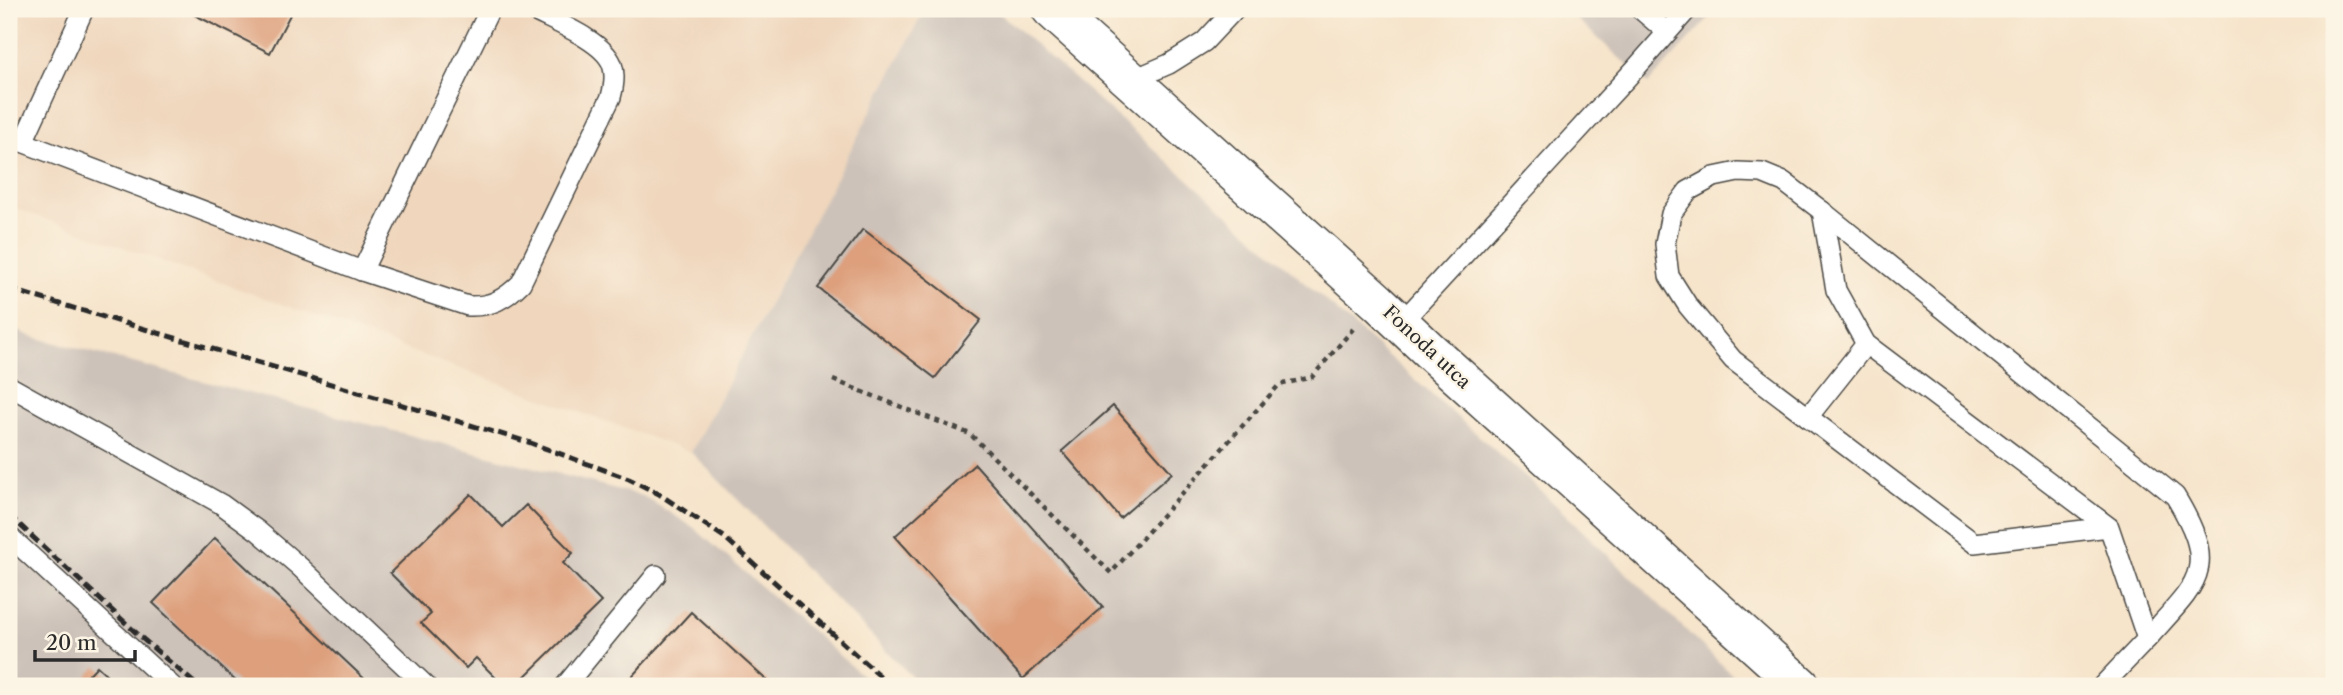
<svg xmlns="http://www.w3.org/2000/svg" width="2343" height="695" font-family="'Libre Caslon Text',serif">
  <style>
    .built { fill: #efd6bc }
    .industrial { fill: #cdc2b9 }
    .building { fill: #dd9f7c }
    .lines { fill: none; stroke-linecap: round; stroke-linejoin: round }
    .lane-casing { stroke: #494743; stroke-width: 22 }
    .street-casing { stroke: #494743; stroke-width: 41 }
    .path { stroke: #494743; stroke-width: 4.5; stroke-dasharray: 5 5; stroke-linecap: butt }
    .lane { stroke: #fff; stroke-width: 19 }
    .street { stroke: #fff; stroke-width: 38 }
    .rail { stroke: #2b2b2b; stroke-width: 5; stroke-dasharray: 10 5; stroke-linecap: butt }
    .labels { text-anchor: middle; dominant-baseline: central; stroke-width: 5; stroke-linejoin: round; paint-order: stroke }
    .street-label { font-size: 19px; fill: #2b2b2b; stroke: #fcf5e5 }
  </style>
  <rect width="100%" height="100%" fill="#fcf5e5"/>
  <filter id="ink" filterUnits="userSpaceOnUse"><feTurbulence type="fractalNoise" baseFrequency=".0143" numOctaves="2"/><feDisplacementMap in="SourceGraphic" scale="14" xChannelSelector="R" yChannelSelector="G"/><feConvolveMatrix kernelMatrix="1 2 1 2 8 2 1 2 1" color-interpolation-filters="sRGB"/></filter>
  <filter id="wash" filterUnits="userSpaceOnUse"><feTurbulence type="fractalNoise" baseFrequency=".00686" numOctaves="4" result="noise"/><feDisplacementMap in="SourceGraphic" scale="28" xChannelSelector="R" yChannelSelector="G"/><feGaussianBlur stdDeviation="1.57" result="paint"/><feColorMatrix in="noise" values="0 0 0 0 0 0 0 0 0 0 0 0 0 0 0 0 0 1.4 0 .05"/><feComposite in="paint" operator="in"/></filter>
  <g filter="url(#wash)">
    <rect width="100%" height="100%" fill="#f6e4cb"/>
    <!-- built -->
    <path class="built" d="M 9,9 L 925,9 L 691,452 L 9,206 Z"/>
    <!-- industrial -->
    <g class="industrial">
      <path d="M 925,9 L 995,9 L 1542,492 L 1744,686 L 921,686 L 691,452 Z"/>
      <path d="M 1566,9 L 1717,9 L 1648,84 Z"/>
      <path d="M 9,327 L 30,336 L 643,496 L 693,527 L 874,686 L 9,686 Z"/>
    </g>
    <g id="blocks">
      <!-- building -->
      <g class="building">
        <path d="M 183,9 L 293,9 L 270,53 Z"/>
        <path d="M 863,229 L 981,320 L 935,378 L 818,288 Z"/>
        <path d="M 1113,406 L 1172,473 L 1120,518 L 1062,451 Z"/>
        <path d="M 975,464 L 1103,607 L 1023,679 L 895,536 Z"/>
        <path d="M 471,494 L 503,527 L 526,505 L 573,553 L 563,563 L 601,602 L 515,686 L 504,686 L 476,658 L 466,668 L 421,623 L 431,614 L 390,573 Z"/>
        <path d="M 215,538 L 372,686 L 241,686 L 153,603 Z"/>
        <path d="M 691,612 L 773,686 L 623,686 Z"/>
        <path d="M 97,666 L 119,686 L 78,686 Z"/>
      </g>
    </g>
  </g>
  <g filter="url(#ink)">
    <use href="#blocks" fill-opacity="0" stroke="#494743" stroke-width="2"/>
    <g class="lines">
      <!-- lane casing -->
      <g class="lane-casing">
        <g id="lane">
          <path d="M 1640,9 L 1667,32"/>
          <path d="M 1132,80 L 1169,64 L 1204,42 L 1235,9"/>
          <path d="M 9,137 L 362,271 L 468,306 C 491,307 505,299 521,283 L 611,97 C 614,86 616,75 612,64 C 603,40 552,21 530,9"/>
          <path d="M 23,142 L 84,9"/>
          <path d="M 1822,211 L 2175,496 C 2220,570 2198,582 2147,639"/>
          <path d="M 362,271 L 490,9"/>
          <path d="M 1400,324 L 1635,69 L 1688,9"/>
          <path d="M 9,386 L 221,504 L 258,531 L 300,567 L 426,686"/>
          <path d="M 1808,417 L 1866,344"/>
          <path d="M 9,536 L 172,686"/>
          <path d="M 565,686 L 656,575"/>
          <path d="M 2102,686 L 2147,639 L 2109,527 L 1866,344 L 1836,290 L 1822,211 L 1784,182 L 1762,173 L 1738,172 L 1714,177 L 1688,191 L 1671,214 L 1665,244 L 1669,276 L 1688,306 L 1733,360 L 1974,543 L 2109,527"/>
        </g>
      </g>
      <!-- street casing -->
      <g class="street-casing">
        <path id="street" d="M 1051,9 L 1378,302 L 1430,351 L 1801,686"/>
      </g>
      <!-- path -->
      <path class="path" d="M 833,380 L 970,434 L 1111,573 L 1279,385 L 1312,377 L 1353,329"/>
      <!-- lane -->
      <use href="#lane" class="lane"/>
      <!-- street -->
      <use href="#street" class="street"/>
      <!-- rail -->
      <g class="rail">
        <path d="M 9,289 L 528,442 L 629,479 L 659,494 L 724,537 L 891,686"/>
        <path d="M 9,515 L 144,640 L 198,686"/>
      </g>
    </g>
  </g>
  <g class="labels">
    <!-- street labels -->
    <g class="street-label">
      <text transform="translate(1427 347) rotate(43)">Fonoda utca</text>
    </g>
  </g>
  <!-- margin -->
  <rect width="2343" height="695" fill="none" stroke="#fcf5e5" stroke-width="35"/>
  <!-- scale -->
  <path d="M35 650v10h100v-10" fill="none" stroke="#2b2b2b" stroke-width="3.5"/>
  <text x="46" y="650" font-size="21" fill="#2b2b2b" stroke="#fcf5e5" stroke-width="5" paint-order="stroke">20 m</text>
</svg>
